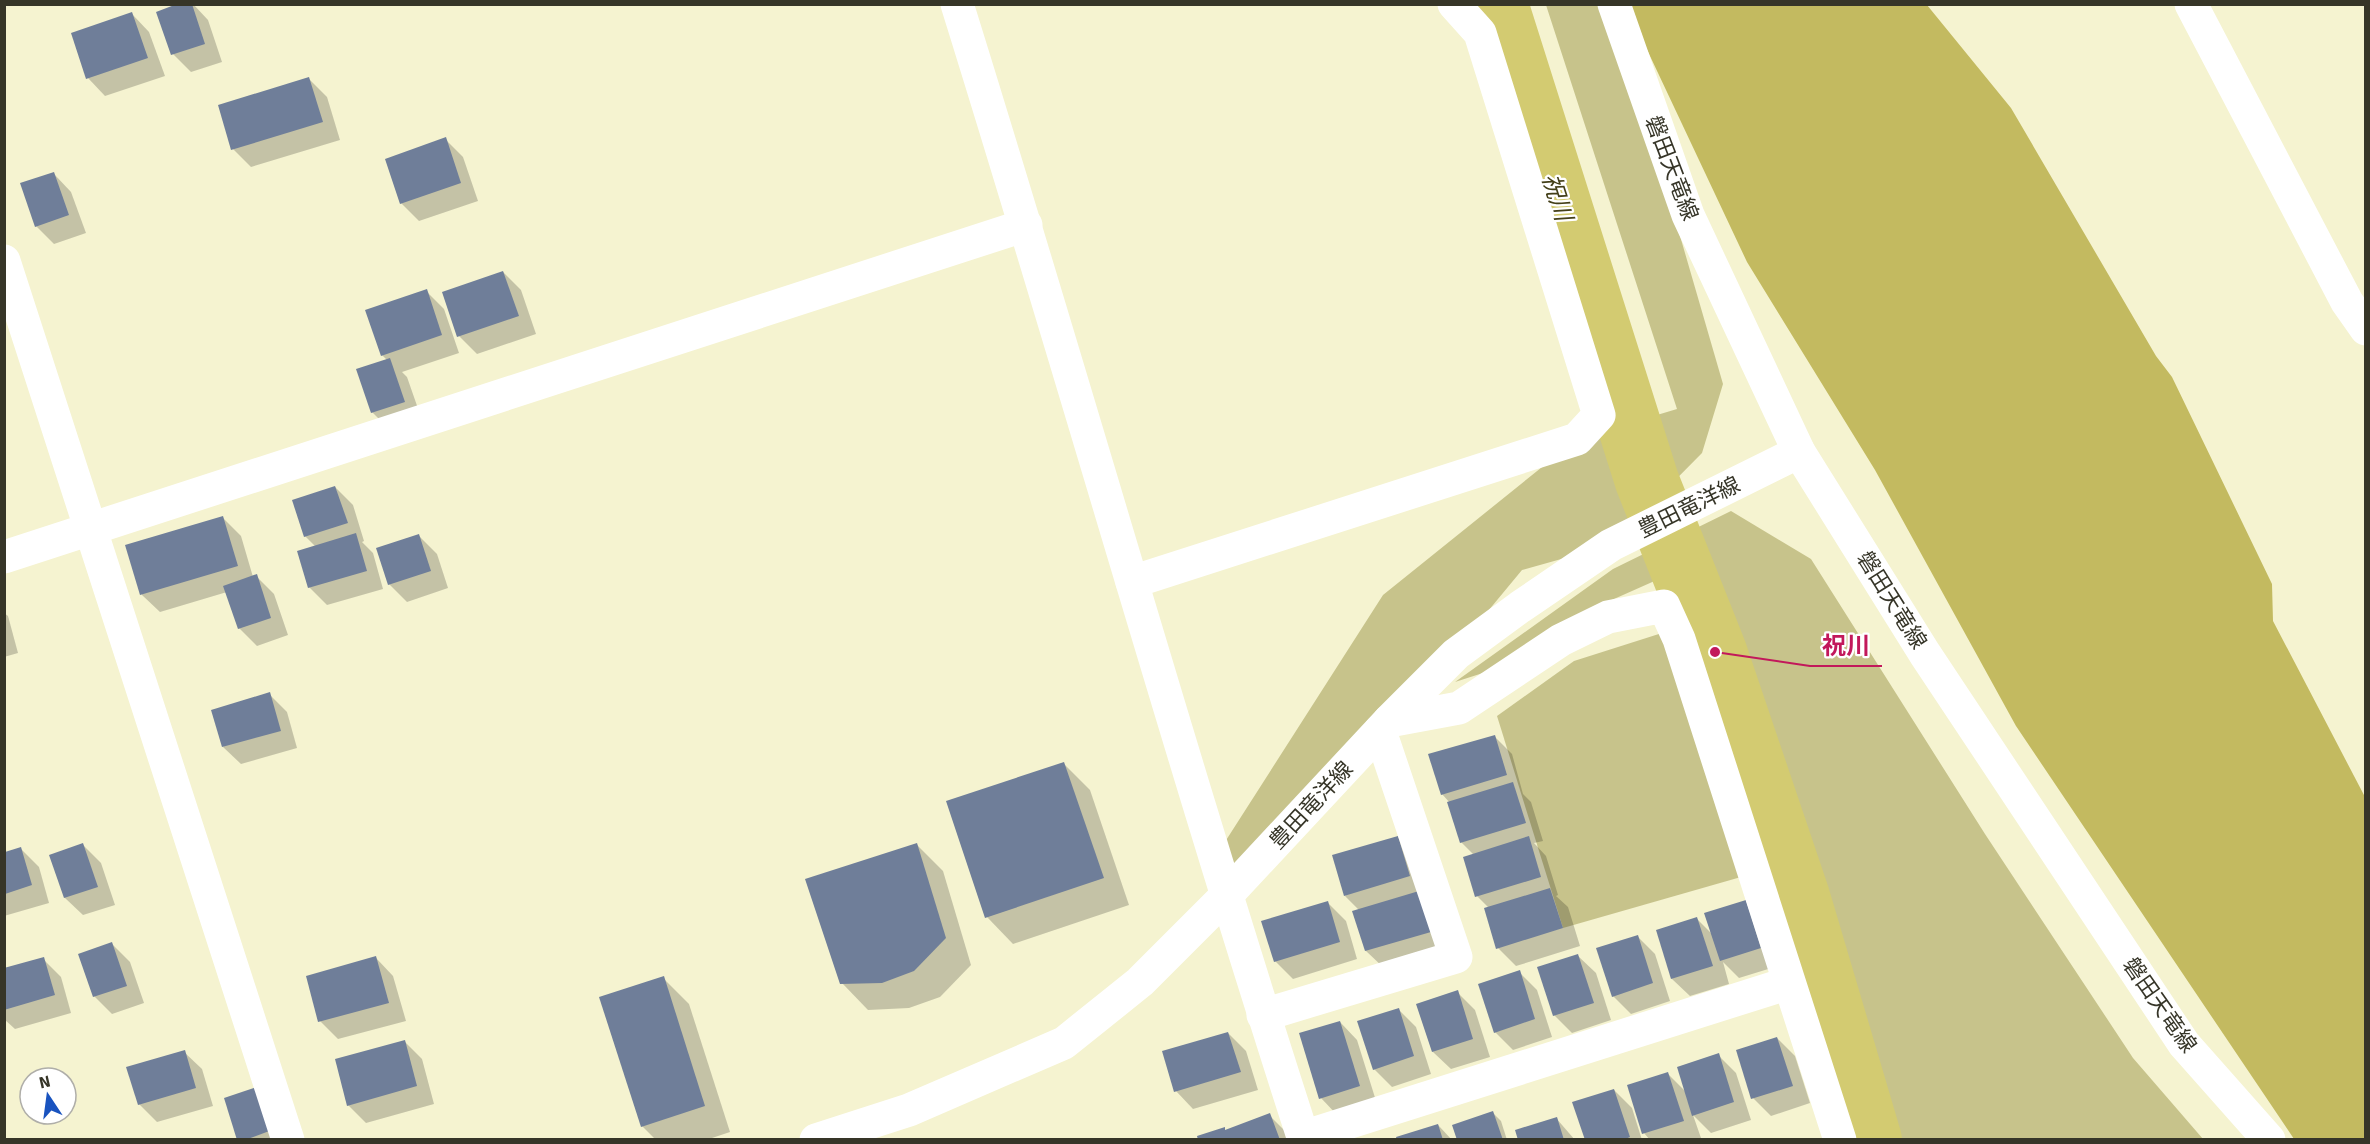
<svg xmlns="http://www.w3.org/2000/svg" width="2370" height="1144" font-family="Signika,'Noto Sans JP',sans-serif">
  <style>
    .green { fill: #c7c38b }
    .forest { fill: #c3ba60 }
    .shadow { fill: #0003 }
    .lines { fill: none; stroke-linecap: round; stroke-linejoin: round }
    .river { stroke: #d3cb71; stroke-width: 64 }
    .building { fill: #6f7e99 }
    .minor { stroke: #fff; stroke-width: 33 }
    .secondary { stroke: #fff; stroke-width: 33 }
    .primary { stroke: #fff; stroke-width: 33 }
    .labels { text-anchor: middle; dominant-baseline: central; stroke-width: 4.5; stroke-linejoin: round; paint-order: stroke }
    .street-label { font-size: 22px; fill: #363528; stroke: #fff }
    .water-label { font-size: 24px; font-style: italic; fill: #433f18; stroke: #fff }
    .leader { fill: none; stroke: #c2185b; stroke-width: 2 }
    .callout-dot { fill: #c2185b; stroke: #fff; stroke-width: 2 }
    .callout-label { font-size: 24px; text-anchor: middle; font-weight: bold; fill: #c2185b; stroke: #fff; stroke-width: 4.5; stroke-linejoin: round; paint-order: stroke }
  </style>
  <rect width="100%" height="100%" fill="#f5f3d0"/>
  <!-- green -->
  <g class="green">
    <path d="M 1546,5 L 1613,5 L 1723,384 L 1702,453 L 1611,545 L 1522,570 L 1435,675 L 1244,877 L 1214,859 L 1383,595 L 1577,439 L 1677,409 Z"/>
    <path d="M 1731,511 L 1811,559 L 1985,834 L 2133,1058 L 2203,1139 L 1860,1139 L 1681,594 L 1668,575 L 1560,623 L 1486,672 L 1455,682 L 1613,569 Z"/>
    <path d="M 1662,633 L 1741,877 L 1563,928 L 1497,716 L 1574,661 Z"/>
  </g>
  <!-- forest -->
  <path class="forest" d="M 1626,5 L 1927,5 L 2011,108 L 2156,356 L 2172,377 L 2272,584 L 2273,621 L 2365,797 L 2365,1139 L 2294,1139 L 2016,726 L 1875,470 L 1747,262 Z"/>
  <!-- shadow -->
  <g class="shadow">
    <path d="M 182,4 L 193,4 L 208,20 L 222,62 L 191,72 L 173,54 Z"/>
    <path d="M 132,14 L 149,32 L 165,76 L 105,96 L 88,78 Z"/>
    <path d="M 309,79 L 327,97 L 340,140 L 251,167 L 233,149 Z"/>
    <path d="M 445,139 L 463,157 L 478,201 L 419,221 L 401,203 Z"/>
    <path d="M 54,174 L 71,192 L 86,233 L 54,244 L 36,226 Z"/>
    <path d="M 503,272 L 521,290 L 536,334 L 477,354 L 459,336 Z"/>
    <path d="M 426,291 L 444,309 L 459,353 L 402,372 L 407,377 L 422,420 L 390,430 L 372,412 L 387,360 L 382,355 Z"/>
    <path d="M 335,487 L 353,505 L 364,541 L 362,542 L 373,553 L 383,589 L 327,605 L 309,587 L 316,547 L 305,536 Z"/>
    <path d="M 223,518 L 241,536 L 253,577 L 256,576 L 274,594 L 288,635 L 257,646 L 239,628 L 227,592 L 160,612 L 142,595 L 127,546 Z"/>
    <path d="M 419,536 L 437,554 L 448,588 L 407,602 L 389,584 Z"/>
    <path d="M 4,613 L 8,616 L 18,653 L 4,657 Z"/>
    <path d="M 269,694 L 287,712 L 297,748 L 241,764 L 223,747 Z"/>
    <path d="M 1494,736 L 1512,754 L 1523,794 L 1531,802 L 1543,841 L 1534,843 L 1546,856 L 1558,895 L 1556,896 L 1568,907 L 1580,946 L 1516,966 L 1498,948 L 1489,908 L 1477,896 L 1474,855 L 1461,842 L 1450,803 L 1442,794 Z"/>
    <path d="M 1064,764 L 1090,790 L 1129,905 L 1013,944 L 987,917 Z"/>
    <path d="M 1398,838 L 1415,855 L 1448,950 L 1384,968 L 1366,951 L 1359,910 L 1345,896 Z"/>
    <path d="M 83,845 L 101,863 L 115,905 L 83,915 L 65,898 L 51,856 Z"/>
    <path d="M 917,845 L 943,871 L 971,965 L 940,997 L 909,1008 L 868,1010 L 842,983 Z"/>
    <path d="M 21,849 L 39,867 L 49,903 L 4,916 L 4,854 Z"/>
    <path d="M 1745,902 L 1778,966 L 1739,978 L 1723,962 L 1729,984 L 1690,996 L 1672,979 L 1697,919 L 1713,935 Z"/>
    <path d="M 1328,903 L 1346,921 L 1357,959 L 1293,979 L 1275,961 Z"/>
    <path d="M 1637,936 L 1655,954 L 1670,1001 L 1631,1014 L 1613,996 Z"/>
    <path d="M 112,944 L 130,962 L 144,1003 L 112,1014 L 94,996 Z"/>
    <path d="M 1578,956 L 1596,973 L 1611,1020 L 1572,1033 L 1554,1015 Z"/>
    <path d="M 376,958 L 393,976 L 406,1021 L 338,1039 L 320,1021 Z"/>
    <path d="M 43,959 L 61,977 L 71,1013 L 15,1029 L 4,1019 L 4,970 Z"/>
    <path d="M 1519,972 L 1537,990 L 1552,1037 L 1513,1050 L 1495,1032 Z"/>
    <path d="M 663,978 L 689,1004 L 730,1132 L 706,1140 L 656,1140 L 642,1126 Z"/>
    <path d="M 1457,992 L 1475,1010 L 1490,1057 L 1451,1069 L 1433,1052 Z"/>
    <path d="M 1398,1009 L 1416,1027 L 1431,1074 L 1392,1087 L 1374,1069 Z"/>
    <path d="M 1340,1022 L 1357,1040 L 1377,1104 L 1338,1116 L 1321,1098 Z"/>
    <path d="M 1228,1033 L 1246,1051 L 1258,1090 L 1193,1109 L 1176,1091 Z"/>
    <path d="M 1777,1038 L 1795,1056 L 1810,1103 L 1771,1116 L 1753,1098 Z"/>
    <path d="M 404,1041 L 422,1059 L 434,1104 L 366,1123 L 348,1105 Z"/>
    <path d="M 184,1052 L 202,1069 L 213,1106 L 157,1122 L 139,1104 Z"/>
    <path d="M 1718,1055 L 1736,1073 L 1751,1120 L 1711,1133 L 1693,1115 L 1701,1138 L 1650,1140 L 1644,1133 L 1668,1074 L 1686,1092 Z"/>
    <path d="M 1614,1090 L 1632,1108 L 1642,1140 L 1586,1140 Z"/>
    <path d="M 274,1106 L 286,1140 L 239,1140 Z"/>
    <path d="M 1493,1113 L 1501,1121 L 1507,1140 L 1459,1140 Z"/>
    <path d="M 1269,1115 L 1287,1133 L 1290,1140 L 1199,1140 Z"/>
    <path d="M 1556,1118 L 1575,1140 L 1519,1140 Z"/>
    <path d="M 1438,1125 L 1452,1140 L 1399,1140 Z"/>
  </g>
  <g class="lines">
    <!-- river -->
    <path class="river" d="M 1496,4 L 1647,481 L 1715,652 L 1798,897 L 1870,1140"/>
  </g>
  <!-- building -->
  <g class="building">
    <path d="M 177,4 L 192,4 L 205,44 L 171,55 L 156,12 Z"/>
    <path d="M 132,12 L 148,58 L 86,79 L 71,33 Z"/>
    <path d="M 309,77 L 323,122 L 231,150 L 218,105 Z"/>
    <path d="M 446,137 L 461,183 L 400,204 L 385,159 Z"/>
    <path d="M 54,172 L 69,215 L 35,227 L 20,183 Z"/>
    <path d="M 503,271 L 519,316 L 457,337 L 442,292 Z"/>
    <path d="M 427,289 L 442,335 L 381,356 L 365,310 Z"/>
    <path d="M 390,358 L 405,402 L 371,413 L 356,369 Z"/>
    <path d="M 335,486 L 348,523 L 304,537 L 292,500 Z"/>
    <path d="M 223,516 L 238,566 L 140,595 L 125,545 Z"/>
    <path d="M 356,533 L 367,571 L 308,588 L 297,551 Z"/>
    <path d="M 419,534 L 431,571 L 388,585 L 376,548 Z"/>
    <path d="M 257,574 L 271,618 L 238,629 L 223,586 Z"/>
    <path d="M 270,692 L 281,731 L 222,747 L 211,710 Z"/>
    <path d="M 1495,735 L 1507,775 L 1441,795 L 1428,754 Z"/>
    <path d="M 1064,762 L 1104,878 L 985,918 L 946,801 Z"/>
    <path d="M 1513,782 L 1526,823 L 1460,843 L 1447,802 Z"/>
    <path d="M 1398,836 L 1410,876 L 1344,896 L 1332,855 Z"/>
    <path d="M 1529,836 L 1541,877 L 1475,897 L 1463,857 Z"/>
    <path d="M 83,843 L 98,887 L 64,898 L 49,855 Z"/>
    <path d="M 917,843 L 946,938 L 914,971 L 882,983 L 840,984 L 805,879 Z"/>
    <path d="M 21,847 L 32,885 L 5,894 L 5,852 Z"/>
    <path d="M 1550,888 L 1563,928 L 1496,949 L 1484,908 Z"/>
    <path d="M 1419,891 L 1431,932 L 1365,951 L 1352,911 Z"/>
    <path d="M 1746,900 L 1761,948 L 1720,961 L 1704,913 Z"/>
    <path d="M 1328,901 L 1340,942 L 1274,962 L 1261,921 Z"/>
    <path d="M 1697,917 L 1713,966 L 1671,979 L 1656,930 Z"/>
    <path d="M 1638,935 L 1653,983 L 1612,997 L 1596,948 Z"/>
    <path d="M 112,942 L 127,986 L 93,997 L 78,954 Z"/>
    <path d="M 1578,954 L 1594,1003 L 1553,1016 L 1537,967 Z"/>
    <path d="M 376,956 L 389,1003 L 318,1022 L 306,976 Z"/>
    <path d="M 44,957 L 55,995 L 4,1010 L 4,968 Z"/>
    <path d="M 1520,970 L 1535,1019 L 1494,1033 L 1478,984 Z"/>
    <path d="M 664,976 L 705,1106 L 641,1127 L 599,997 Z"/>
    <path d="M 1458,990 L 1473,1039 L 1432,1052 L 1416,1004 Z"/>
    <path d="M 1399,1008 L 1414,1056 L 1373,1070 L 1357,1021 Z"/>
    <path d="M 1340,1021 L 1360,1086 L 1319,1099 L 1299,1033 Z"/>
    <path d="M 1228,1032 L 1241,1072 L 1174,1092 L 1162,1051 Z"/>
    <path d="M 1777,1037 L 1793,1086 L 1751,1099 L 1736,1050 Z"/>
    <path d="M 405,1040 L 417,1086 L 347,1106 L 335,1059 Z"/>
    <path d="M 185,1050 L 196,1088 L 138,1105 L 126,1067 Z"/>
    <path d="M 1719,1053 L 1734,1102 L 1692,1116 L 1677,1067 Z"/>
    <path d="M 1668,1072 L 1684,1121 L 1642,1134 L 1627,1085 Z"/>
    <path d="M 257,1087 L 272,1130 L 245,1140 L 237,1140 L 224,1098 Z"/>
    <path d="M 1614,1089 L 1630,1137 L 1623,1140 L 1585,1140 L 1572,1102 Z"/>
    <path d="M 1493,1111 L 1503,1140 L 1457,1140 L 1452,1125 Z"/>
    <path d="M 1270,1113 L 1280,1140 L 1198,1140 L 1197,1136 L 1225,1127 L 1225,1130 Z"/>
    <path d="M 1557,1117 L 1564,1140 L 1518,1140 L 1515,1130 Z"/>
    <path d="M 1438,1124 L 1443,1140 L 1397,1140 L 1396,1137 Z"/>
  </g>
  <g class="lines">
    <!-- minor -->
    <g class="minor">
      <path d="M 957,4 C 1075,382 1182,763 1304,1140"/>
      <path d="M 2191,4 L 2347,302 L 2366,329"/>
      <path d="M 4,261 L 288,1140"/>
      <path d="M 4,557 L 1026,225"/>
      <path d="M 1132,582 L 1577,439 L 1599,415 L 1480,33 L 1454,4"/>
      <path d="M 1389,721 L 1459,708 L 1561,640 L 1608,617 L 1664,606 L 1679,639 L 1840,1140"/>
      <path d="M 1263,1015 L 1456,957 L 1380,731"/>
      <path d="M 1303,1137 L 1789,983"/>
    </g>
    <!-- secondary -->
    <path class="secondary" d="M 816,1140 L 909,1110 L 1064,1043 L 1140,982 L 1225,897 L 1389,721 L 1456,654 L 1520,607 L 1611,545 L 1799,452"/>
    <!-- primary -->
    <path class="primary" d="M 1614,4 L 1688,215 L 1799,452 L 1925,654 L 2184,1044 L 2269,1140"/>
  </g>
  <g class="labels">
    <!-- street labels -->
    <g class="street-label">
      <text transform="translate(1672 168) rotate(69)">磐田天竜線</text>
      <text transform="translate(1689 507) rotate(-26)">豊田竜洋線</text>
      <text transform="translate(1892 600) rotate(58)">磐田天竜線</text>
      <text transform="translate(1311 805) rotate(-47)">豊田竜洋線</text>
      <text transform="translate(2160 1005) rotate(55)">磐田天竜線</text>
    </g>
    <!-- water labels -->
    <g class="water-label">
      <text transform="translate(1557 197) rotate(72)">祝川</text>
    </g>
  </g>
  <!-- callouts -->
  <path class="leader" d="M1715 652L1810 666H1882"/>
  <circle class="callout-dot" cx="1715" cy="652" r="6"/>
  <g class="callout-label">
    <text x="1846" y="654">祝川</text>
  </g>
  <!-- border -->
  <rect width="2370" height="1144" fill="none" stroke="#363528" stroke-width="12"/>
  <!-- north arrow -->
  <g transform="translate(48 1096) rotate(347)"><circle r="28" fill="#ffffff" stroke="#afaea9" stroke-width="1.5"/>
  <path d="M0-4.5L10 22L0 15L-10 22Z" fill="#1953bf"/>
  <text y="-9" font-size="16" font-weight="bold" text-anchor="middle" fill="#363528">N</text>
  </g>
</svg>
